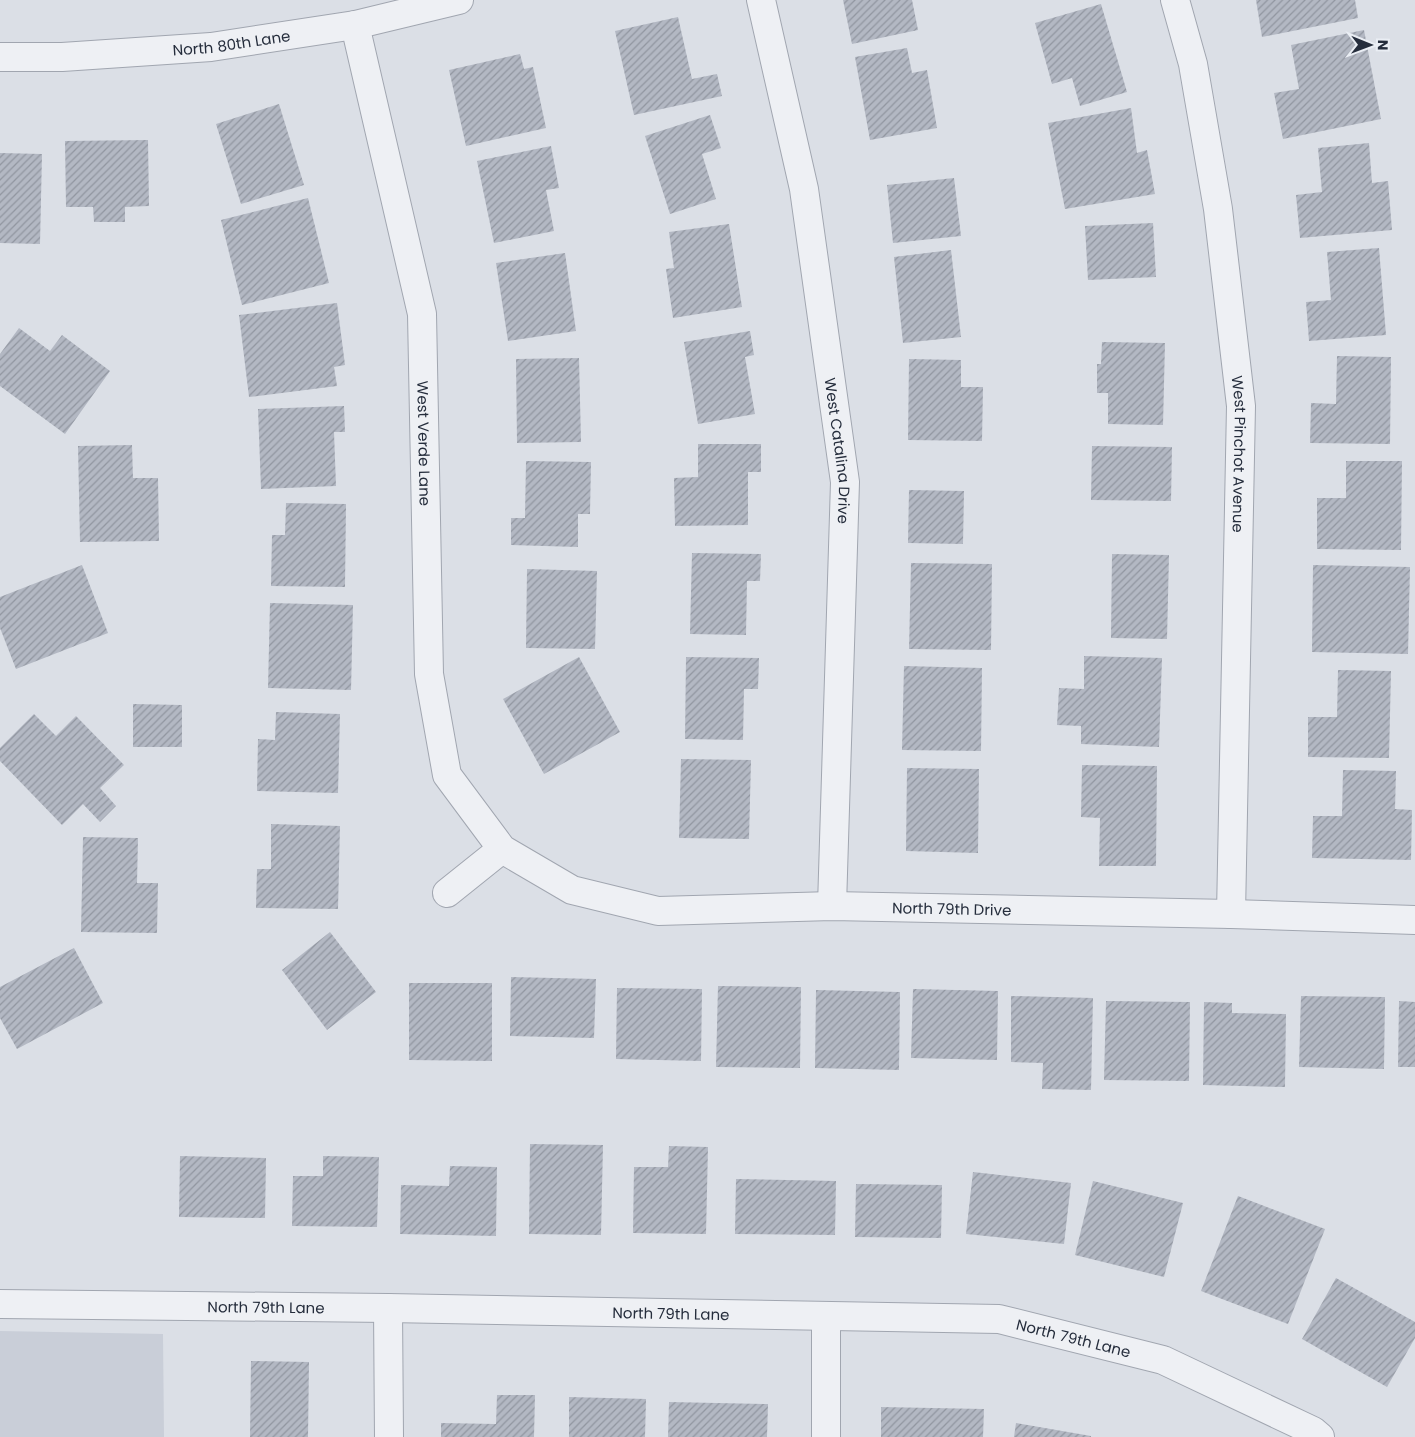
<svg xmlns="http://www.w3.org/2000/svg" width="1415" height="1437" font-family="Poppins,sans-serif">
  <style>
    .built { fill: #c9ced8 }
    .building { fill: url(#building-hatch) }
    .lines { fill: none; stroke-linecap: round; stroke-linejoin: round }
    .minor-casing { stroke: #a1a6b0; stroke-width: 30 }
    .minor { stroke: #eef0f4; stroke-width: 28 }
    .labels { text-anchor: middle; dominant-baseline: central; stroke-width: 5; stroke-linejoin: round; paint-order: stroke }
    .street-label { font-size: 15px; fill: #252d3c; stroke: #eaeef4 }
  </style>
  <defs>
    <pattern id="building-hatch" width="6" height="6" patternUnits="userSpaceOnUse" patternTransform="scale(1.25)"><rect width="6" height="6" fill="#b3b8c3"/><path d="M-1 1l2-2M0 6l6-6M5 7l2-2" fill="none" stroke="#9196a0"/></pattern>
  </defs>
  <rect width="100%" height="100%" fill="#dbdfe6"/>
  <!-- built -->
  <path class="built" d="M 0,1331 L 163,1334 L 164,1437 L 0,1437 Z"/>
  <!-- building -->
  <g class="building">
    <path d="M 843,0 L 912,0 L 918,30 L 852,44 Z"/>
    <path d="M 1256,0 L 1355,0 L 1358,18 L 1262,37 Z"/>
    <path d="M 1101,4 L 1127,92 L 1080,106 L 1072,78 L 1052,84 L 1035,23 Z"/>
    <path d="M 678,17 L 692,79 L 717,74 L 722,96 L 634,115 L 615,31 Z"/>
    <path d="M 1364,30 L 1381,119 L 1283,139 L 1274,93 L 1299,89 L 1291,45 Z"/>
    <path d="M 907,48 L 912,73 L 927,70 L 937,128 L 870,140 L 855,57 Z"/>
    <path d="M 520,54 L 524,69 L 533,67 L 546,128 L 466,146 L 449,70 Z"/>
    <path d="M 279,104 L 304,185 L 241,204 L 216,124 Z"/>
    <path d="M 1131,108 L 1137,153 L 1147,150 L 1155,194 L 1065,209 L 1048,123 Z"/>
    <path d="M 710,115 L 721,148 L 702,154 L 716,199 L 670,214 L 645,136 Z"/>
    <path d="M 148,140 L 149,206 L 125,207 L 125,222 L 94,222 L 93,207 L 66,207 L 65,141 Z"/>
    <path d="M 1369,143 L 1372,183 L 1388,181 L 1392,230 L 1300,238 L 1296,195 L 1322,192 L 1318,148 Z"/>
    <path d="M 551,146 L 559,188 L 546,190 L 554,231 L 494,243 L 477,161 Z"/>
    <path d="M 0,153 L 42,154 L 40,244 L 0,243 Z"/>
    <path d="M 954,178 L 961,236 L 893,243 L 887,185 Z"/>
    <path d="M 308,198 L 329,283 L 242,305 L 221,220 Z"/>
    <path d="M 1153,223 L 1156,277 L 1088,280 L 1085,226 Z"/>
    <path d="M 729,224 L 742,307 L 673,318 L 666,269 L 674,268 L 669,232 Z"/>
    <path d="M 1379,248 L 1386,335 L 1309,341 L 1306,302 L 1331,300 L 1327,252 Z"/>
    <path d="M 951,250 L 961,337 L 903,343 L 894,257 Z"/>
    <path d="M 565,253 L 576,331 L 508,341 L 496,263 Z"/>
    <path d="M 337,303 L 345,365 L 334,367 L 337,386 L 249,397 L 239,315 Z"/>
    <path d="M 19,328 L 50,351 L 62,335 L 110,371 L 65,434 L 0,386 L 0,354 Z"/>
    <path d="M 750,331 L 754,355 L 745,357 L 755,414 L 698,424 L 684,342 Z"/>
    <path d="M 1102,342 L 1165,343 L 1163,425 L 1108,424 L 1108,393 L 1097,393 L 1097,364 L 1101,364 Z"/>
    <path d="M 1337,356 L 1391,357 L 1390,444 L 1310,443 L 1311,403 L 1336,404 Z"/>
    <path d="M 579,358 L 581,442 L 517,443 L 516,359 Z"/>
    <path d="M 909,359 L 961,360 L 961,387 L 983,387 L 982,441 L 908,440 Z"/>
    <path d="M 344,406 L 345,432 L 334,432 L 336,486 L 261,489 L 258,409 Z"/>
    <path d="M 698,444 L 761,444 L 761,472 L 748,472 L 748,525 L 675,526 L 674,478 L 698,477 Z"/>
    <path d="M 132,445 L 133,478 L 158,478 L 159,541 L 80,542 L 78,446 Z"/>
    <path d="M 1092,446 L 1172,447 L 1171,501 L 1091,500 Z"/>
    <path d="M 526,461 L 591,462 L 590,514 L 578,514 L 578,547 L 511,545 L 511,518 L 525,518 Z"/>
    <path d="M 1346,461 L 1402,461 L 1401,550 L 1317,549 L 1317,498 L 1346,498 Z"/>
    <path d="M 909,490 L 964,491 L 963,544 L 908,543 Z"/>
    <path d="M 286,503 L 346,504 L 345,587 L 271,586 L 272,535 L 285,535 Z"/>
    <path d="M 692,553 L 761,554 L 760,581 L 747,581 L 746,635 L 690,634 Z"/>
    <path d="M 1112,554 L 1169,555 L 1167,639 L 1111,638 Z"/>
    <path d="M 911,563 L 992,564 L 991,650 L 909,649 Z"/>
    <path d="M 82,565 L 108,633 L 16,669 L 0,628 L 0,597 Z"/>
    <path d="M 1313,565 L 1410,567 L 1408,654 L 1312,652 Z"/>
    <path d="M 527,569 L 597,571 L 595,649 L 526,648 Z"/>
    <path d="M 270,603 L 353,605 L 351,690 L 268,688 Z"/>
    <path d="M 1084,656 L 1162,658 L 1159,747 L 1081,744 L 1081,726 L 1057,725 L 1059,688 L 1084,689 Z"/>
    <path d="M 579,657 L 620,732 L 544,774 L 503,699 Z"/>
    <path d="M 686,657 L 759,658 L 758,689 L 744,689 L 743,740 L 685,739 Z"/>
    <path d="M 904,666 L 982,668 L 981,751 L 902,750 Z"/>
    <path d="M 1338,670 L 1391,671 L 1389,758 L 1308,757 L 1308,717 L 1337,717 Z"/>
    <path d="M 133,704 L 182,705 L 182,747 L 133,747 Z"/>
    <path d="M 276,712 L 340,714 L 338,793 L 257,791 L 258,739 L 275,740 Z"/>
    <path d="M 34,714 L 56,736 L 76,716 L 124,765 L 100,788 L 116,806 L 100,822 L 83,804 L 62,825 L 0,761 L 0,748 Z"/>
    <path d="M 681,759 L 751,760 L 749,839 L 679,838 Z"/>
    <path d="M 1082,765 L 1157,766 L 1156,866 L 1099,866 L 1100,818 L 1081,817 Z"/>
    <path d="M 907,768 L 979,769 L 978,853 L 906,851 Z"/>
    <path d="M 1343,770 L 1396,771 L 1395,809 L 1412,810 L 1411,860 L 1312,858 L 1313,816 L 1342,816 Z"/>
    <path d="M 271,824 L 340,826 L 338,909 L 256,908 L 257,869 L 271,869 Z"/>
    <path d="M 83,837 L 138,838 L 137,883 L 158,883 L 157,933 L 81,932 Z"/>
    <path d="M 330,932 L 376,992 L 327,1030 L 282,970 Z"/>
    <path d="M 74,948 L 103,1003 L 17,1049 L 0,1018 L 0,987 Z"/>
    <path d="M 511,977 L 596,979 L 594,1038 L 510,1036 Z"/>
    <path d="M 409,983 L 492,983 L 492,1061 L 409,1060 Z"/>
    <path d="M 718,986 L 801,987 L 800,1068 L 716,1067 Z"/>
    <path d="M 617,988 L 702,989 L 701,1061 L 616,1059 Z"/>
    <path d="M 913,989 L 998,991 L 997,1060 L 911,1058 Z"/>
    <path d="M 816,990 L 900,992 L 899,1070 L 815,1068 Z"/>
    <path d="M 1011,996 L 1093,998 L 1091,1090 L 1042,1089 L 1043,1063 L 1011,1062 Z"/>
    <path d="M 1301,996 L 1385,997 L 1384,1069 L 1299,1067 Z"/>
    <path d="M 1106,1001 L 1190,1002 L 1189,1081 L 1104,1080 Z"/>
    <path d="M 1399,1001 L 1415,1002 L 1415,1067 L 1398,1067 Z"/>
    <path d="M 1204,1002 L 1232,1003 L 1232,1013 L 1286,1014 L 1285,1087 L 1203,1085 Z"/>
    <path d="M 530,1144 L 603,1145 L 601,1235 L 529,1234 Z"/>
    <path d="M 669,1146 L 708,1147 L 706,1234 L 633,1233 L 634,1167 L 668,1167 Z"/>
    <path d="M 180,1156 L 266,1158 L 265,1218 L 179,1217 Z"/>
    <path d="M 323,1156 L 379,1157 L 377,1227 L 292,1226 L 293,1176 L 323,1176 Z"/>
    <path d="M 450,1166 L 497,1167 L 496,1236 L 400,1234 L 401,1185 L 449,1186 Z"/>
    <path d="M 973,1172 L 1071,1183 L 1064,1244 L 966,1234 Z"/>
    <path d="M 736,1179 L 836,1181 L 835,1235 L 735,1234 Z"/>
    <path d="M 1093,1181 L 1183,1203 L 1164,1277 L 1075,1255 Z"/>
    <path d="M 856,1184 L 942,1185 L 941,1238 L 855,1237 Z"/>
    <path d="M 1238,1196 L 1325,1229 L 1288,1324 L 1201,1291 Z"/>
    <path d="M 1336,1278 L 1415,1322 L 1415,1338 L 1387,1387 L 1302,1339 Z"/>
    <path d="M 251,1361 L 309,1362 L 308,1437 L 250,1437 Z"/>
    <path d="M 497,1395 L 535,1395 L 534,1437 L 441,1437 L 441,1423 L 496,1424 Z"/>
    <path d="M 569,1397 L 646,1399 L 645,1437 L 569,1437 Z"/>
    <path d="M 669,1402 L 768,1404 L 767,1437 L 668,1437 Z"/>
    <path d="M 881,1407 L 984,1409 L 983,1437 L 881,1437 Z"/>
    <path d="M 1016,1423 L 1091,1436 L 1091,1437 L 1014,1437 Z"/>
  </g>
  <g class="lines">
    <!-- minor casing -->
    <g class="minor-casing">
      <g id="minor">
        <path id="s1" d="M 761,0 L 804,189 L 845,482 L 832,906"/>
        <path id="s2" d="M 1175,0 L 1193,64 L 1218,209 L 1241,406 L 1231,914"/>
        <path id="s3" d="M 355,25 L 422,314 L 429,674 L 447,775 L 502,849 L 572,890 L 658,911 L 832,906 L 1231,914 L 1415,920"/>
        <path id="s4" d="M 0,57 L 62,57 L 211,47 L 355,25 L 459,0"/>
        <path d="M 447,893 L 502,849"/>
        <path id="s5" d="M 0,1304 L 388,1308 L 999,1319 L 1163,1360 L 1313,1431 L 1320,1437"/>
        <path d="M 388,1308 L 389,1437"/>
        <path d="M 826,1437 L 826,1316"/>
      </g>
    </g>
    <!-- minor -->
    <use href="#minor" class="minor"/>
  </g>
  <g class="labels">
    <!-- street labels -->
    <g class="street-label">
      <text stroke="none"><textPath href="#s4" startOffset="232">North 80th Lane</textPath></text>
      <text stroke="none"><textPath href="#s3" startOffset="426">West Verde Lane</textPath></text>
      <text stroke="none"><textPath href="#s1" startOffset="458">West Catalina Drive</textPath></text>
      <text stroke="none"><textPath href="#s2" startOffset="460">West Pinchot Avenue</textPath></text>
      <text stroke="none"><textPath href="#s3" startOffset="1315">North 79th Drive</textPath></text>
      <text stroke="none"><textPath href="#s5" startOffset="266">North 79th Lane</textPath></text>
      <text stroke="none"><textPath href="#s5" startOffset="671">North 79th Lane</textPath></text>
      <text stroke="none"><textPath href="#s5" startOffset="1076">North 79th Lane</textPath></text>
    </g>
  </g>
  <!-- north arrow -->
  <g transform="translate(1370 45) rotate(91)" stroke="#eaeef4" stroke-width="4" paint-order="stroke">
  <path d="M0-4L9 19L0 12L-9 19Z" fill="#252d3c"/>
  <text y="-8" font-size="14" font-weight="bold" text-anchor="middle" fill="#252d3c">N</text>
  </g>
</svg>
